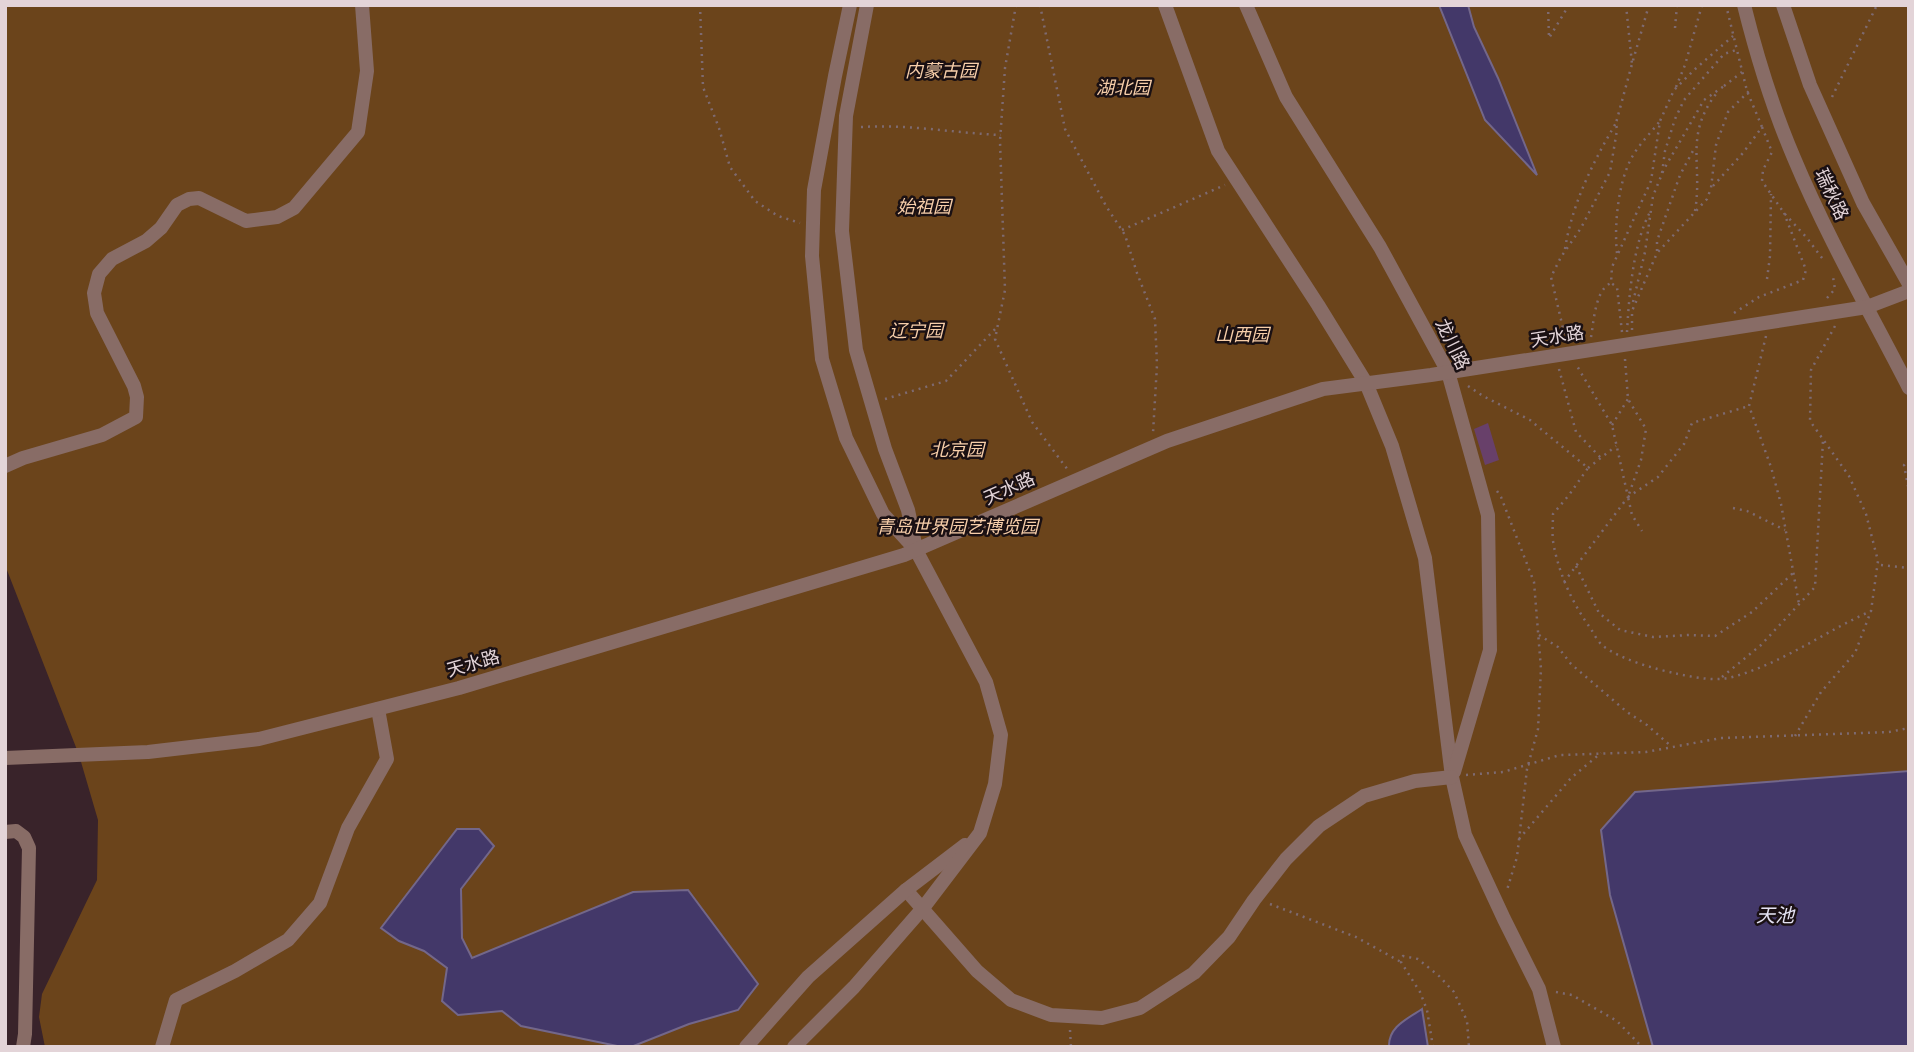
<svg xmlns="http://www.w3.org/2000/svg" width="1914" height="1052" font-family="Merriweather,'Noto Sans SC',serif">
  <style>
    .green { fill: #6b441b }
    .water { fill: #433869; stroke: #73678a; stroke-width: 2 }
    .building { fill: #68406a }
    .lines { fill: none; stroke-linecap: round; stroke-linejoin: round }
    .path { stroke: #7e6a70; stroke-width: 2.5; stroke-dasharray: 2 5; stroke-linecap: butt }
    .minor { stroke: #886c66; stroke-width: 14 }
    .tertiary { stroke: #886c66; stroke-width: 14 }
    .labels { text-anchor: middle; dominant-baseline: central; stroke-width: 5; stroke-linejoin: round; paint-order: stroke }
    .park-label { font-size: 18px; font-style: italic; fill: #f7cea9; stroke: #1a1013 }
    .street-label { font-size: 18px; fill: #e3d4d8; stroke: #1a1013 }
    .water-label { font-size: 19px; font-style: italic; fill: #e4e2f2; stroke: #1a1013 }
  </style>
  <rect width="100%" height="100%" fill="#39232a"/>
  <!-- green -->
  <path class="green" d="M 5,5 L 1909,5 L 1909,1047 L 45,1047 L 39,1017 L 42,994 L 97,880 L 98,820 L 79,755 L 5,565 Z"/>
  <!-- water -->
  <g class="water">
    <path d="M 1439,5 L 1468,5 L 1474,27 L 1498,78 L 1537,175 L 1485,120 Z"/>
    <path d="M 1909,771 L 1909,1047 L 1653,1047 L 1610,895 L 1601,830 L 1635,792 Z"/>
    <path d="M 457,829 L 479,829 L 494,846 L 461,889 L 462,938 L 472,958 L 633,892 L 688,890 L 758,984 L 738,1010 L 689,1024 L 631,1047 L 622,1047 L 521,1026 L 502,1011 L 458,1015 L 442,1001 L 447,968 L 424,951 L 399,941 L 381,928 Z"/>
    <path d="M 1422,1009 L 1428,1047 L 1389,1047 C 1388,1027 1407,1019 1422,1009 Z"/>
  </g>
  <!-- building -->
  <path class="building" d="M 1488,423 L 1499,460 L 1485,465 L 1474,429 Z"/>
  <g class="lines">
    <!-- path -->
    <g class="path">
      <path d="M 700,5 L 703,87 L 719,128 L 730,167 L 755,201 L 778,216 L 800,223"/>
      <path d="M 1016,5 L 1005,68 L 1000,141 L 1005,290 L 995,339 L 1032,422 L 1068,470"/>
      <path d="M 1040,5 L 1065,129 L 1106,206 L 1125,235 L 1137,273 L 1155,319 L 1157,365 L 1153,433"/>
      <path d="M 1548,5 L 1549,38 L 1569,5"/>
      <path d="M 1626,5 L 1632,64 L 1649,5"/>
      <path d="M 1675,28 L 1677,5"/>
      <path d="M 1724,86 L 1742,72"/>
      <path d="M 1676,87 L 1685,65 L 1702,5"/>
      <path d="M 1832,97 L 1877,5"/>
      <path d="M 861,127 C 908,124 954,133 1001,135"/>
      <path d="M 1762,127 L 1772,152 L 1763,170 L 1762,181 L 1784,213 L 1807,238 L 1825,262"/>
      <path d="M 1662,173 L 1665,151 L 1675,119 L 1684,100 L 1724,54 L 1736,50"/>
      <path d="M 1713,186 L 1743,153 L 1762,127 L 1747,91 L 1726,5"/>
      <path d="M 1695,211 C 1703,165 1684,136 1716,94"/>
      <path d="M 1122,230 L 1225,185"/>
      <path d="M 1565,249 C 1572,204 1593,162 1616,123"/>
      <path d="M 1657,251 L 1657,241 L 1680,175 L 1695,147"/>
      <path d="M 1617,253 C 1614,227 1618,185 1630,161 C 1637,146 1650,134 1660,121"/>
      <path d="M 1767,279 L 1770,256 L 1771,194"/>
      <path d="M 1827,298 L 1835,289 L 1833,277"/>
      <path d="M 1633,302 L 1645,252 L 1653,196 L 1664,169 L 1704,100 L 1724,86"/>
      <path d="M 1734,313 L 1759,297 L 1803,280 L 1806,270 L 1784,213"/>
      <path d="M 1632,330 L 1632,311 L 1657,253 L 1707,199 L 1711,188 L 1716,145 L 1728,112 L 1752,88"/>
      <path d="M 1622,332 L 1617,287 L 1611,283 L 1612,267 L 1651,181 L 1660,121 L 1674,90 L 1694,70 L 1733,36"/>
      <path d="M 1627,332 C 1629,296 1633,244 1650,212"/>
      <path d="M 1766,336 L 1749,406 L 1771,467 L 1781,504 L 1799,604"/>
      <path d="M 1591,337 C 1594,321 1595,290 1611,283"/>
      <path d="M 1566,341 L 1551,277 L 1561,257 L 1581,228 L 1610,172 L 1617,130 L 1616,123 L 1632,64"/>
      <path d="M 1625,359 L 1628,399 L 1646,429 L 1641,460 L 1628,497 L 1632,515 L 1642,531"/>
      <path d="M 1559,369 L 1576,432 L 1601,458"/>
      <path d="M 1468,386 L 1483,396 L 1530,420 L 1588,468 L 1569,495 L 1553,514 C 1553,523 1552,532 1553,541 C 1558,572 1572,603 1591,629 C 1594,634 1598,642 1603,646 C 1622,660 1655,669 1678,674 C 1698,678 1717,682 1736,676 C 1784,662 1826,631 1871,611"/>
      <path d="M 885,399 L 946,381 L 996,328"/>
      <path d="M 1612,425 L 1628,399"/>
      <path d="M 1909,459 L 1904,465 L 1909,491"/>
      <path d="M 1588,468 L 1616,446"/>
      <path d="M 1497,491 L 1501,497 L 1534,582 L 1541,669 L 1538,729 L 1527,769 L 1517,857 L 1507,890"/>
      <path d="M 1628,497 L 1658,477 L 1684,444 L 1692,423 L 1749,406"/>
      <path d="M 1733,508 L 1747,511 L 1785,530"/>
      <path d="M 1881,565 L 1909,568"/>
      <path d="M 1576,566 L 1599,613 L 1620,630 L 1653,637 L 1689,635 L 1715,636 L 1752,612 L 1793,573"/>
      <path d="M 1564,582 L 1628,497 L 1612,425 L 1577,366"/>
      <path d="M 1539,635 L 1558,647 L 1571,664 L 1627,712 L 1647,725 L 1672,747"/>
      <path d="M 1722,677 L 1761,645 L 1815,587 L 1823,440"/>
      <path d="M 1795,736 L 1821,692 L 1855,653 L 1871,611 L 1878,561 L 1866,514 L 1849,476 L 1810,421 L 1811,370 L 1835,326"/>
      <path d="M 1466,775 L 1503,772 L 1560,755 L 1646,752 L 1721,738 L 1889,732 L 1909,728"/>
      <path d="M 1519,839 L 1571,778 L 1601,753"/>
      <path d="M 1270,904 L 1356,937 L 1401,962"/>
      <path d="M 1556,992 L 1572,995 L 1617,1021 L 1642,1047"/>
      <path d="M 1070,1030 L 1071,1047"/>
      <path d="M 1433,1047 L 1427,1010 L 1420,992 L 1401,962 L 1403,956 L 1418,959 L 1439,976 L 1454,992 L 1467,1021 L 1469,1047"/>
    </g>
    <!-- minor -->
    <g class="minor">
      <path d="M 867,5 L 846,116 L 842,231 L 856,350 L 885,449 L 908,510 L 916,549"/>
      <path d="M 1165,5 L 1218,151 L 1318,305 L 1366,383 L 1392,446 L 1425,558 L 1452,777 L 1465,835 L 1504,919 L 1539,989 L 1554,1047"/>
      <path d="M 1246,5 L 1286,97 L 1380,247 L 1448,372 L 1488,515 L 1490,650 L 1454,772"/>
      <path d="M 5,466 L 23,458 L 102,435 L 136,417 L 137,397 L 134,386 L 97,313 L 94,293 L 99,274 L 112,259 L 146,241 L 161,228 L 177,205 L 189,199 L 199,198 L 246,221 L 277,217 L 294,208 L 358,132 L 367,71 L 362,5"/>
      <path d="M 5,832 L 16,831 L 24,837 L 29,848 L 25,1034 L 23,1047"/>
      <path d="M 906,890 L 977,971 L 1011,1000 L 1051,1015 L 1102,1018 L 1140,1008 L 1194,973 L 1229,937 L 1254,900 L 1286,859 L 1319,826 L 1364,796 L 1415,781 L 1452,777"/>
      <path d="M 162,1047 L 176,1000 L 235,971 L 288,940 L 320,903 L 348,828 L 387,759 L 378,709"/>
      <path d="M 746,1047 L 808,977 L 906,890 L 965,845"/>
      <path d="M 794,1047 L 854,987 L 923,908 L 980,833 L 995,784 L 1001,735 L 986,682 L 916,550 L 883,514 L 846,438 L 822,359 L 812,256 L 814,190 L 835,76 L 850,5"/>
    </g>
    <!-- tertiary -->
    <g class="tertiary">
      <path d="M 1744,5 C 1757,57 1773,109 1794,158 C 1827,237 1870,312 1909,388"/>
      <path d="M 1783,5 L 1810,85 L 1863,203 L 1909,284"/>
      <path d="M 5,758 L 148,752 L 259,739 L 459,688 L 904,555 L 1167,441 L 1323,389 L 1431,375 L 1867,307 L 1909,291"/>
    </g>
  </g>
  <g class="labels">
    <!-- park labels -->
    <g class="park-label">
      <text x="941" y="70">内蒙古园</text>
      <text x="1123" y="87">湖北园</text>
      <text x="924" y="206">始祖园</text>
      <text x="916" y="330">辽宁园</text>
      <text x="1242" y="334">山西园</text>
      <text x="957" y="449">北京园</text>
      <text x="957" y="526">青岛世界园艺博览园</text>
    </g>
    <!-- street labels -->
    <g class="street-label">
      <text transform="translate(1832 194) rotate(65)">瑞秋路</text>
      <text transform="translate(1557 336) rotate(-9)">天水路</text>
      <text transform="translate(1453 344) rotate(64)">龙川路</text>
      <text transform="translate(1009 488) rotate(-24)">天水路</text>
      <text transform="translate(473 663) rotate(-16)">天水路</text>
    </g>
    <!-- water labels -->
    <g class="water-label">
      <text x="1775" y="915">天池</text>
    </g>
  </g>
  <!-- border -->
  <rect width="1914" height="1052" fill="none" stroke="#e3d4d8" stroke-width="14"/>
</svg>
